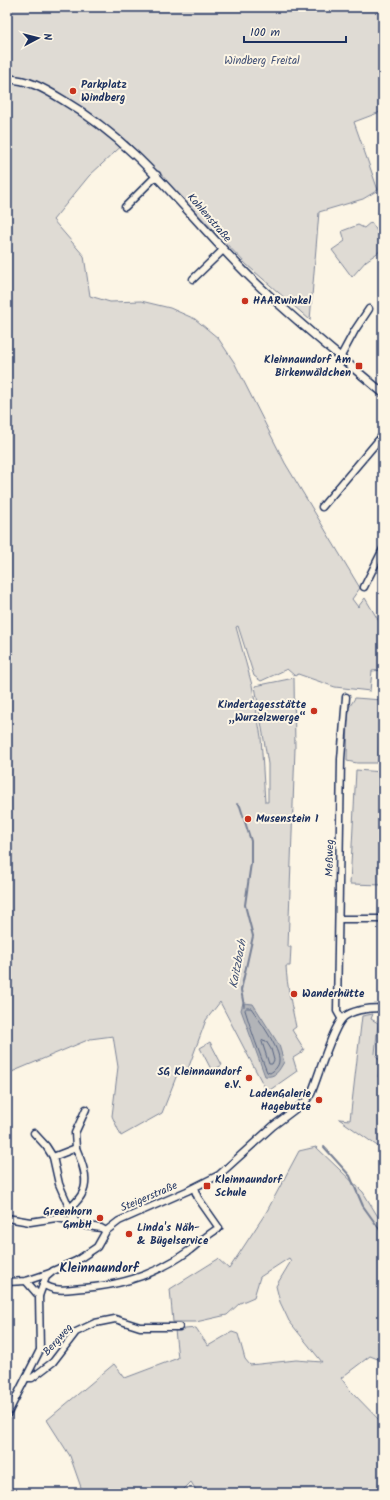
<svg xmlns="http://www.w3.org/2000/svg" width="390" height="1500" font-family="Kalam,sans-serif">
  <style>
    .green { fill: #dfdbd4; stroke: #7d8599 }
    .water { fill: #b2b4b8; stroke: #767f94 }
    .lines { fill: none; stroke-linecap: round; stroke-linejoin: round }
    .shore { stroke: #576482; stroke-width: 1 }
    .stream { stroke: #767f94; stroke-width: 2 }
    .minor-casing { stroke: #1b2f5e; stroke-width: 9 }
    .tertiary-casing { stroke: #1b2f5e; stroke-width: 10 }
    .minor { stroke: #fcf5e5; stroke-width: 6 }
    .tertiary { stroke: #fcf5e5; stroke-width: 7 }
    .poi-dot { fill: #c8321e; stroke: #fcf5e5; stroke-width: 1.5 }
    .labels { text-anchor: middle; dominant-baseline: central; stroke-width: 4; stroke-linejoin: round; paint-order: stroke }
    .park-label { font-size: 11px; fill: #425176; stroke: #fcf5e5 }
    .poi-label { font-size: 11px; font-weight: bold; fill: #1b2f5e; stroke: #fcf5e5; text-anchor: start }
    .street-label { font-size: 11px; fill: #1b2f5e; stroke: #fcf5e5 }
    .water-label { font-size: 12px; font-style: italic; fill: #485779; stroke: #fcf5e5 }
    .quarter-label { font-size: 13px; font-weight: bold; fill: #1b2f5e; stroke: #fcf5e5 }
  </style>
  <rect width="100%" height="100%" fill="#fcf5e5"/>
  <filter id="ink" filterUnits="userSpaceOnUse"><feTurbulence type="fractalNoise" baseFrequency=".025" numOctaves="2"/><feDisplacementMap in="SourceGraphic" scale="8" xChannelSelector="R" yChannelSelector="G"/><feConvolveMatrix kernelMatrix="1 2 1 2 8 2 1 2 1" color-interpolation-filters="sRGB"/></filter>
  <g filter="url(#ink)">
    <!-- green -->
    <g class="green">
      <path d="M 7,7 L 383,7 L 383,111 L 354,122 L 378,190 L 363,199 L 319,212 L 310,320 L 247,265 L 127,141 L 89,176 L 53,220 L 84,256 L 90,296 L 110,302 L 141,301 L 170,308 L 195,319 L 218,338 L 234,362 L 285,463 L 360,588 L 352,599 L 358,607 L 365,598 L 383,628 L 383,670 L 372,671 L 370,691 L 335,687 L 298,674 L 295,676 L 287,669 L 261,681 L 254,676 L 238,626 L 236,627 L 252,685 L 261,737 L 265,802 L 268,802 L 268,764 L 255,686 L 294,678 L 295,748 L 288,947 L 291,947 L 290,966 L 286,966 C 287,987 292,1007 296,1027 L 292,1030 L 304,1049 L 301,1053 L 293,1058 L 297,1071 L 267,1092 L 220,1002 L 206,1020 L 188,1069 L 180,1067 L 162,1113 L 121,1136 L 112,1116 L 118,1067 L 113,1036 L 90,1039 L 7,1074 L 7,73 L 13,72 L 7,71 Z"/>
      <path d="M 371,222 L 383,240 L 383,249 L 366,261 L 352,277 L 332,250 L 345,241 L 342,231 L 358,225 L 364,228 Z"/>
      <path d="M 355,698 L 382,700 L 378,763 L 357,763 L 347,761 L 348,715 L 345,714 Z"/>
      <path d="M 356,770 L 383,772 L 383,885 L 350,884 Z"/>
      <path d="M 373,1014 L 371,1019 L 378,1023 L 375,1054 L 380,1061 L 378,1077 L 383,1078 L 383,1150 L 339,1119 L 350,1120 L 362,1016 Z"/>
      <path d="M 210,1042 L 222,1065 L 212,1071 L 200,1048 Z"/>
      <path d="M 316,1147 L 363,1192 L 383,1225 L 383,1361 L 370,1356 L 341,1378 L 350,1390 L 383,1424 L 383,1493 L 198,1493 L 191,1482 L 180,1493 L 126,1490 L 83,1493 L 70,1456 L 47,1420 L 114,1364 L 125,1378 L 178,1358 L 175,1330 L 196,1328 L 208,1346 L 232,1332 L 238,1334 L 245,1359 L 250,1365 L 296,1360 L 322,1362 L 289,1321 L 280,1302 L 276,1286 L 291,1261 L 289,1258 L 260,1277 L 254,1297 L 240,1303 L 227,1315 L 196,1322 L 173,1322 L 170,1289 L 218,1259 L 229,1269 L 267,1211 L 299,1151 Z"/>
    </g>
    <!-- water -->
    <path class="water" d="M 243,1003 L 253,1004 L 279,1045 L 284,1062 C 279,1070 276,1078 265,1076 L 241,1010 Z"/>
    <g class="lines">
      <!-- shore -->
      <g class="shore">
        <path d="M 247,1008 L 251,1008 C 258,1018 281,1050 279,1061 C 279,1066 274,1071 270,1073 L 267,1072 C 259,1053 251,1030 245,1010 Z"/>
        <path d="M 263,1040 L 266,1041 L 271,1049 L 274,1060 L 272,1064 L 269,1064 L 262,1042 Z"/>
      </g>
      <!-- stream -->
      <g class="stream">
        <path d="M 237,804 L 240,806 L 251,841 L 251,863 L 245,905 L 253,936 L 241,990 L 244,1006"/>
        <path d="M 324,1147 L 350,1176 L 363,1206 L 383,1234"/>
      </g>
      <!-- minor casing -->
      <g class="minor-casing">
        <g id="minor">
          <path d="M 125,207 L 157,175"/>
          <path d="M 193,279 L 223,250"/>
          <path d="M 341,356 L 355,330 L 369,309"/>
          <path d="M 322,507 L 383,435"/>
          <path d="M 364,587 L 383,549"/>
          <path d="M 339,919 L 383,919"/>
          <path d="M 341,1018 L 337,1011 L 341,759 L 346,697"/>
          <path d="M 34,1133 L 46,1146 L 53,1157 L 59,1184 L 75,1221"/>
          <path d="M 76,1148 L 75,1133 L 86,1109"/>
          <path d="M 53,1157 L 76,1148 C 91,1183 90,1196 56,1218"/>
          <path d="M 7,1218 L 30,1222 L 56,1218 L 75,1221 L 81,1225 L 101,1228 L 106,1231"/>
          <path d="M 26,1281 L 39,1296"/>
          <path d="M 7,1282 L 26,1281 L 50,1273"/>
          <path d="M 43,1284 C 56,1293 69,1289 84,1288 C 123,1285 158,1274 190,1250 C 200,1242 208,1234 219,1228 L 198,1198 L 194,1188"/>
          <path d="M 26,1378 L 32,1378 L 53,1362 L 76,1332 L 95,1323 L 115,1319 L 140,1327 L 179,1327"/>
          <path d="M 7,1415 L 40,1350 L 39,1296 L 46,1277 L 53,1271 L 76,1261 L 97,1247 L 106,1231 L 119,1221 L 187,1191 L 219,1175 L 273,1126 L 306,1101 L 311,1094 C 318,1078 333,1025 344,1017 C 354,1009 370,1008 383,1008"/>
        </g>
      </g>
      <!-- tertiary casing -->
      <g class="tertiary-casing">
        <path id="tertiary" d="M 7,79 C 28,79 45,89 63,100 C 143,147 188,217 253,280 C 294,320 340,356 383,393"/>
      </g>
      <!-- minor -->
      <use href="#minor" class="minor"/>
      <!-- tertiary -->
      <use href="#tertiary" class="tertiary"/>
    </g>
  </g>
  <!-- markers -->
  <g class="poi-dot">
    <circle cx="73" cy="91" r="4"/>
    <circle cx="245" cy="301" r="4"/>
    <rect x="355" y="362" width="8" height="8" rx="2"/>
    <circle cx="314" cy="711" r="4"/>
    <circle cx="248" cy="819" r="4"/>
    <circle cx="294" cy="994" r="4"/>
    <circle cx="249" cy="1078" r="4"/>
    <circle cx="319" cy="1100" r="4"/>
    <rect x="203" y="1182" width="8" height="8" rx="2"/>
    <circle cx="100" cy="1218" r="4"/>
    <circle cx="129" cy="1234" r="4"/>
  </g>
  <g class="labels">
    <!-- park labels -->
    <g class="park-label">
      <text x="262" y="61">Windberg Freital</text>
    </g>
    <!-- poi labels -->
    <g class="poi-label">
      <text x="81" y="85">Parkplatz<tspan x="81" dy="13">Windberg</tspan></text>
      <text x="253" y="301">HAARwinkel</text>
      <text x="351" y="360" text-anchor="end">Kleinnaundorf Am<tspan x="351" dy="13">Birkenwäldchen</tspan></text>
      <text x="306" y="705" text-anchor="end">Kindertagesstätte<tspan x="306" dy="13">„Wurzelzwerge“</tspan></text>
      <text x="256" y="819">Musenstein 1</text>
      <text x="302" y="994">Wanderhütte</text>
      <text x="241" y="1072" text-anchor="end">SG Kleinnaundorf<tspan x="241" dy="13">e.V.</tspan></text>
      <text x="311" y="1094" text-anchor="end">LadenGalerie<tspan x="311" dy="13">Hagebutte</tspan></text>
      <text x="215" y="1180">Kleinnaundorf<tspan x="215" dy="13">Schule</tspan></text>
      <text x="92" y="1212" text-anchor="end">Greenhorn<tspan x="92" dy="13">GmbH</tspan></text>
      <text x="137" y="1228">Linda's Näh-<tspan x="137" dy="13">&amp; Bügelservice</tspan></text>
    </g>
    <!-- street labels -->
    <g class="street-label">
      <text transform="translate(209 218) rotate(49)">Kohlenstraße</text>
      <text transform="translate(330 858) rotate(-89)">Meßweg</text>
      <text transform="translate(149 1197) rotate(-23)">Steigerstraße</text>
      <text transform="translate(58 1340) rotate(-48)">Bergweg</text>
    </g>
    <!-- water labels -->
    <g class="water-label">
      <text transform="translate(238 964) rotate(-79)">Kaitzbach</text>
    </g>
    <!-- quarter labels -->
    <g class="quarter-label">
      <text x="99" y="1268">Kleinnaundorf</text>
    </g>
  </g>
  <!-- margin -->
  <rect width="390" height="1500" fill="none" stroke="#fcf5e5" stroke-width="24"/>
  <rect x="12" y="12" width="366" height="1476" fill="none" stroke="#1b2f5e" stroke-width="1.5" filter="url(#ink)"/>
  <!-- north arrow -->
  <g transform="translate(38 38) rotate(83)" stroke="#fcf5e5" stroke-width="3" paint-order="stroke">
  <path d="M0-3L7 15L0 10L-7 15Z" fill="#1b2f5e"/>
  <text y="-6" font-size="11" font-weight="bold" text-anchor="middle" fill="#1b2f5e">N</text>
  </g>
  <!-- scale -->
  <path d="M244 36v6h102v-6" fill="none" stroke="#1b2f5e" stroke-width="2"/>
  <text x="250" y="36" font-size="12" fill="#1b2f5e" stroke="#fcf5e5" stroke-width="3" paint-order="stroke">100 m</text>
</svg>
